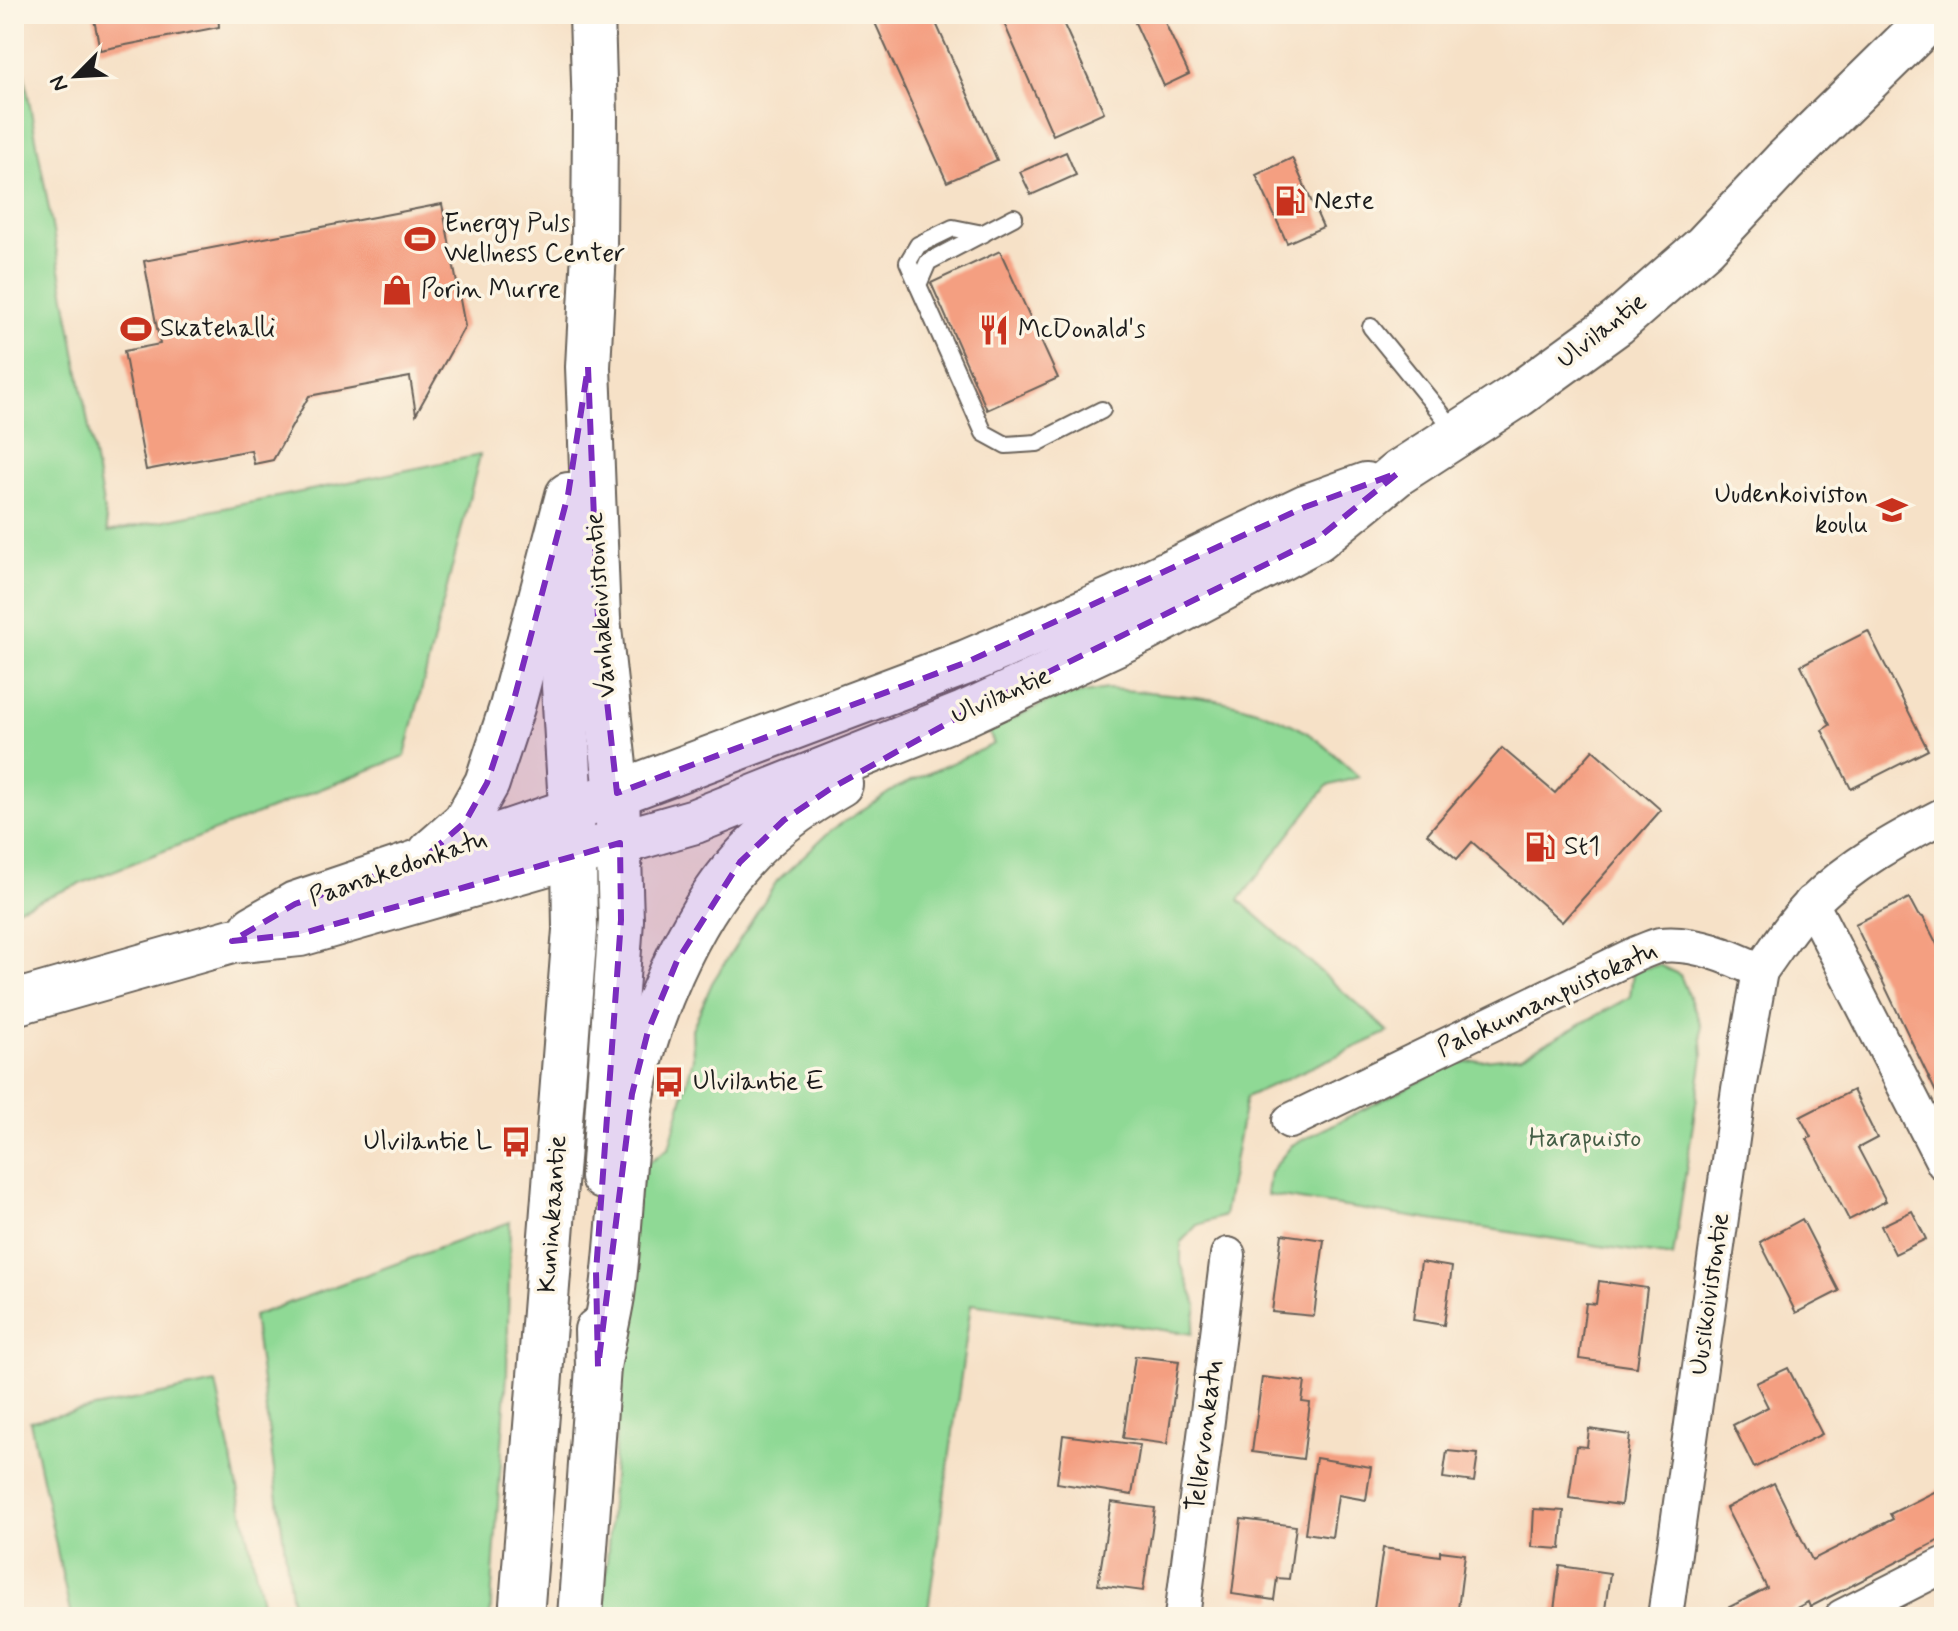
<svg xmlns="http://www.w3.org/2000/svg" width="1958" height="1631" font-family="Mynerve,sans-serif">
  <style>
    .green { fill: #8fd995; stroke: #567a58; stroke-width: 2 }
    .building { fill: #f49f81 }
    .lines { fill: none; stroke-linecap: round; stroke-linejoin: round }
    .lane-casing { stroke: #686158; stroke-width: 20 }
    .street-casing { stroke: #686158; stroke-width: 38 }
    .secondary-casing { stroke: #686158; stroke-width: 48 }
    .primary-casing { stroke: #686158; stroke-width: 48 }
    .lane { stroke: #fff; stroke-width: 16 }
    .street { stroke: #fff; stroke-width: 34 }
    .secondary { stroke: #fff; stroke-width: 44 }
    .primary { stroke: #fff; stroke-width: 44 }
    .marked { fill: #7b2cbf; fill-opacity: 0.2; stroke: #7b2cbf; stroke-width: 6; stroke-dasharray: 16 10; stroke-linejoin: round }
    .labels { text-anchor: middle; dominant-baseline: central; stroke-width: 7; stroke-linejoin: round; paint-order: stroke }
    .poi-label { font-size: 26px; fill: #1c1c1c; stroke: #fcf5e5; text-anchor: start }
    .street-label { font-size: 26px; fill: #1c1c1c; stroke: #fcf5e5 }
    .park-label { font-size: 26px; fill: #445e46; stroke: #fcf5e5 }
  </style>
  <rect width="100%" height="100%" fill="#fcf5e5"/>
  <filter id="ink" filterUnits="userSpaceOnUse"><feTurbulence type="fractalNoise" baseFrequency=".0125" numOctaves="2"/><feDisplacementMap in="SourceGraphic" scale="16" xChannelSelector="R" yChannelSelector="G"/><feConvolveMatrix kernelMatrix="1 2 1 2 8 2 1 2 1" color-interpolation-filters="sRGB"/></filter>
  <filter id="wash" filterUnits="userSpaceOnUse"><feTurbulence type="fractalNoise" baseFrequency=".006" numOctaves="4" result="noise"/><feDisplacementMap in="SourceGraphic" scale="32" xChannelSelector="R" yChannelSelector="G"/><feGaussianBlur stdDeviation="1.8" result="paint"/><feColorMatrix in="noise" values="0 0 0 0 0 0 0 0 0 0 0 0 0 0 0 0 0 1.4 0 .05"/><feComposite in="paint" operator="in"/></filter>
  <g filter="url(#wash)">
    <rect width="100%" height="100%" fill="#f6e1c7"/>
    <!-- green -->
    <g class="green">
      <path d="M 14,18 L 108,532 L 480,455 L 405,756 L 14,910 Z"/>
      <path d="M 1107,689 C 1176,694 1245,696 1306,732 C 1325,744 1342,762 1359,777 L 1327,786 L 1239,900 L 1389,1032 L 1246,1097 L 1224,1216 L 1197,1225 L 1181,1242 L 1181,1264 L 1197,1306 L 1192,1334 L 971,1304 L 927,1617 L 603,1617 L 631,1222 L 645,1165 L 669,1148 L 693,1059 L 692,1029 L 712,983 L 777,881 L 830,831 L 896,788 L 994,744 L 988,730 L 1056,698 Z"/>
      <path d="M 1659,965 L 1680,975 L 1701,1025 L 1703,1057 L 1673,1257 L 1267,1195 L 1270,1172 L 1292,1145 L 1456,1063 L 1522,1056 L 1630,997 L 1633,971 Z"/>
      <path d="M 510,1222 L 507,1374 L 490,1617 L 294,1617 L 253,1316 Z"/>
      <path d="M 216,1383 L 265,1617 L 71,1617 L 30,1421 Z"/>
    </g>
    <g id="blocks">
      <!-- building -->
      <g class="building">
        <path d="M 93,14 L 218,14 L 219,27 L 100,50 Z"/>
        <path d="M 871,14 L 932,14 L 997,160 L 947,182 Z"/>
        <path d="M 1000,14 L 1059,14 L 1104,112 L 1053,135 Z"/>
        <path d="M 1131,14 L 1161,14 L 1189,74 L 1164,86 Z"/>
        <path d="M 1066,152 L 1076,175 L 1031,195 L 1020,172 Z"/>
        <path d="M 1292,158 L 1323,227 L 1287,243 L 1256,175 Z"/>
        <path d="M 442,204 L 465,326 L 416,414 L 410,377 L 309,396 L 273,460 L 254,464 L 251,450 L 146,470 L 124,351 L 160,344 L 144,261 Z"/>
        <path d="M 1000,251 L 1058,378 L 987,410 L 931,283 Z"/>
        <path d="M 1868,631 L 1928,750 L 1851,789 L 1822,730 L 1830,725 L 1801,665 Z"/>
        <path d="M 1502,748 L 1555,793 L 1593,750 L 1661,810 L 1562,922 L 1472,842 L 1457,859 L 1427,834 Z"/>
        <path d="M 1909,898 L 1918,915 L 1923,917 L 1944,958 L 1944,1109 L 1855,924 Z"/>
        <path d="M 1853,1090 L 1877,1138 L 1858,1148 L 1886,1201 L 1849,1220 L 1807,1139 L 1811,1137 L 1800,1117 Z"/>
        <path d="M 1912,1211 L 1926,1239 L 1895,1254 L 1881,1226 Z"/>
        <path d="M 1802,1219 L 1839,1291 L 1796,1313 L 1760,1242 Z"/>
        <path d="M 1282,1234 L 1324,1240 L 1314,1316 L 1272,1312 Z"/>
        <path d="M 1421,1262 L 1452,1267 L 1444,1325 L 1413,1320 Z"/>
        <path d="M 1599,1281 L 1647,1288 L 1637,1367 L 1579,1359 L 1586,1303 L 1596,1304 Z"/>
        <path d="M 1135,1356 L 1179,1361 L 1167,1444 L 1123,1438 Z"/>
        <path d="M 1788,1368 L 1822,1434 L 1754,1468 L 1733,1425 L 1768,1407 L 1756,1383 Z"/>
        <path d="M 1262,1377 L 1305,1382 L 1302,1402 L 1310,1403 L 1303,1459 L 1252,1452 Z"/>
        <path d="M 1589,1429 L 1630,1435 L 1621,1505 L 1569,1498 L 1576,1446 L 1587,1447 Z"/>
        <path d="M 1063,1435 L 1140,1445 L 1132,1495 L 1057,1483 Z"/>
        <path d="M 1447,1451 L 1478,1454 L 1474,1482 L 1443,1478 Z"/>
        <path d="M 1316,1458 L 1371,1467 L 1366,1500 L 1338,1495 L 1332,1537 L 1305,1533 Z"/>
        <path d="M 1774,1483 L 1812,1560 L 1893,1519 L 1890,1514 L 1944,1487 L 1944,1538 L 1810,1607 L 1808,1602 L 1780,1617 L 1710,1617 L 1767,1588 L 1726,1508 Z"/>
        <path d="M 1111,1502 L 1155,1508 L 1143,1591 L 1098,1585 Z"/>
        <path d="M 1534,1509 L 1564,1511 L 1561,1549 L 1532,1547 Z"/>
        <path d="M 1241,1519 L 1296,1526 L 1289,1579 L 1277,1578 L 1274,1600 L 1232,1594 Z"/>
        <path d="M 1383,1548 L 1440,1556 L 1440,1551 L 1465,1554 L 1457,1617 L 1374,1608 Z"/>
        <path d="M 1560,1566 L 1610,1573 L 1604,1617 L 1553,1617 Z"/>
      </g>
    </g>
  </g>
  <g filter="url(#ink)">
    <use href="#blocks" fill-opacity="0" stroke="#686158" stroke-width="2"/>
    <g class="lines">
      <!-- lane casing -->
      <g class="lane-casing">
        <g id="lane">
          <path d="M 1014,217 L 928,262 L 918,285 L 984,433 L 1006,445 L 1037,443 L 1102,410"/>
          <path d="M 918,285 L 908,262 L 918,245 L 953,228 L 983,234"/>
          <path d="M 1371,327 L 1457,433"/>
        </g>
      </g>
      <!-- street casing -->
      <g class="street-casing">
        <g id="street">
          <path d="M 1811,903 L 1944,1163"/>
          <path d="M 1290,1121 L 1636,954 C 1644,951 1652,947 1660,945 C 1694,941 1731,957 1760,971 C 1777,948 1793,921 1814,901 C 1852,864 1897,839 1944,815"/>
          <path d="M 1182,1617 L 1228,1255"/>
          <path d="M 1665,1617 L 1739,1089 L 1760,971"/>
          <path d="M 1842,1617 L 1944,1565"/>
        </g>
      </g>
      <!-- secondary casing -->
      <g class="secondary-casing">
        <g id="secondary">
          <path d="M 592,14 L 595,116 L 594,251 L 588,367 L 598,619 L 617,793 L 621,920 L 603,1177"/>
          <path d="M 521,1617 L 575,930 L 574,857 L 564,686 L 567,531"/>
          <path d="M 580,1617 L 598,1367 L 597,1330"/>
        </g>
      </g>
      <!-- primary casing -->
      <g class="primary-casing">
        <g id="primary">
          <path d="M 431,852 L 465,822 L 487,783 L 512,707 L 568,495"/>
          <path d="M 253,928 L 295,904 L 570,811 L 967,662 L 1114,599 L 1305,507 L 1366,485"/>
          <path d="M 14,1003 L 232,941 L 300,934 L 695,821 L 964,714 L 1142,631 L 1317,539 L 1398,473 L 1518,395 L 1617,323 L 1705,246 L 1784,162 L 1935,14"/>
          <path d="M 598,1367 C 602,1344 608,1320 612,1296 C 621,1230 621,1163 632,1097 C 645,1021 688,920 740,862 C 768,830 803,805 840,784"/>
        </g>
      </g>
      <!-- lane -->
      <use href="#lane" class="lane"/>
      <!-- street -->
      <use href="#street" class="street"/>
      <!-- secondary -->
      <use href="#secondary" class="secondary"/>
      <!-- primary -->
      <use href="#primary" class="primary"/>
    </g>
  </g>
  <!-- marked area -->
  <path class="marked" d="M 588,367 L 598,619 L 617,793 L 967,662 L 1305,507 L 1398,473 L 1317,539 L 964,714 L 830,789 L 784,820 L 740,862 L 677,961 L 648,1031 L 632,1094 L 598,1367 L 596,1272 L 621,920 L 620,843 L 300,934 L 232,941 L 295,904 L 423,859 L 465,822 L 487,783 L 512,707 L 568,495 Z"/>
  <!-- icons -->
  <defs>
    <g id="fuel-bare" transform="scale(2.4)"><path d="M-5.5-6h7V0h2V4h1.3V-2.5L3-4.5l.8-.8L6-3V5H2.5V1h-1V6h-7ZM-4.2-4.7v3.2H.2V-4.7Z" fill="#c8321e" stroke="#fcf5e5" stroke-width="2.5" paint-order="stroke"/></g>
    <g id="stadium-bare" transform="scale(2.4)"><path d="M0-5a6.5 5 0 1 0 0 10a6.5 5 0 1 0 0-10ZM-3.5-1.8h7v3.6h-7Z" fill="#c8321e" stroke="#fcf5e5" stroke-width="2.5" paint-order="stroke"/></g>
    <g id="shop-bare" transform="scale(2.4)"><path d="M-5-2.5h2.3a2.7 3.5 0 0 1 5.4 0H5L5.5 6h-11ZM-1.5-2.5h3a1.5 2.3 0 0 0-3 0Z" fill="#c8321e" stroke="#fcf5e5" stroke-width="2.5" paint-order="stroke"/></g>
    <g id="restaurant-bare" transform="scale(2.4)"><path d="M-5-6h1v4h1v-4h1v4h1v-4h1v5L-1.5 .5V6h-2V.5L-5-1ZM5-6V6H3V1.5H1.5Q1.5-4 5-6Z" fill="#c8321e" stroke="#fcf5e5" stroke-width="2.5" paint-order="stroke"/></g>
    <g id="school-bare" transform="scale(2.4)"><path d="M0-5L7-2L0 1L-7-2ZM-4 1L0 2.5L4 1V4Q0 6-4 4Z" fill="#c8321e" stroke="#fcf5e5" stroke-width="2.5" paint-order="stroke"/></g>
    <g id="bus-bare" transform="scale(2.4)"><path d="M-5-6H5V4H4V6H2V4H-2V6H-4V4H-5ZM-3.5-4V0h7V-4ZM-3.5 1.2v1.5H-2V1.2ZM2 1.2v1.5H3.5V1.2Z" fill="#c8321e" stroke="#fcf5e5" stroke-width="2.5" paint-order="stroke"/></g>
  </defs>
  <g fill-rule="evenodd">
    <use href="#fuel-bare" x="1290" y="201"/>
    <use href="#stadium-bare" x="420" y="239"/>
    <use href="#shop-bare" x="397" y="290"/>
    <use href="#stadium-bare" x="136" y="329"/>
    <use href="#restaurant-bare" x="994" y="330"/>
    <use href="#school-bare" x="1892" y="510"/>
    <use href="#fuel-bare" x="1540" y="847"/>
    <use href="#bus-bare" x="669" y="1082"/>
    <use href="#bus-bare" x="516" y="1142"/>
  </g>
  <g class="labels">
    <!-- poi labels -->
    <g class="poi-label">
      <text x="1314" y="201">Neste</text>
      <text x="444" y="224">Energy Puls<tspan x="444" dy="30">Wellness Center</tspan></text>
      <text x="421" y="290">Porin Murre</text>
      <text x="160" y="329">Skatehalli</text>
      <text x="1018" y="330">McDonald's</text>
      <text x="1868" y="495" text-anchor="end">Uudenkoiviston<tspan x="1868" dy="30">koulu</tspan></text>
      <text x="1564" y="847">St1</text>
      <text x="693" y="1082">Ulvilantie E</text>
      <text x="492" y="1142" text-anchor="end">Ulvilantie L</text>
    </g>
    <!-- street labels -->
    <g class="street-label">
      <text transform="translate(1602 331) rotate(-38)">Ulvilantie</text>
      <text transform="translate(601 605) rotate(-94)">Vanhakoivistontie</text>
      <text transform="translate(1001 696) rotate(-24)">Ulvilantie</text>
      <text transform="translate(398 869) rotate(-19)">Paanakedonkatu</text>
      <text transform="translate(1547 1000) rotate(-25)">Palokunnanpuistokatu</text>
      <text transform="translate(553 1214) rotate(-86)">Kuninkaantie</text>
      <text transform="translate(1710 1294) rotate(-82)">Uusikoivistontie</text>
      <text transform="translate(1205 1436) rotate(-83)">Tellervonkatu</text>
    </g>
    <!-- park labels -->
    <g class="park-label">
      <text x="1585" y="1139">Harapuisto</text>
    </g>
  </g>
  <!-- margin -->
  <rect width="1958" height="1631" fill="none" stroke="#fcf5e5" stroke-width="48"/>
  <!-- north arrow -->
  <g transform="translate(76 76) rotate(246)" stroke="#fcf5e5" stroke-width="6" paint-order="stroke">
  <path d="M0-6L14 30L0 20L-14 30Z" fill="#1c1c1c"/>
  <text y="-12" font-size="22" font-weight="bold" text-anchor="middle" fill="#1c1c1c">N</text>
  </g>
</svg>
